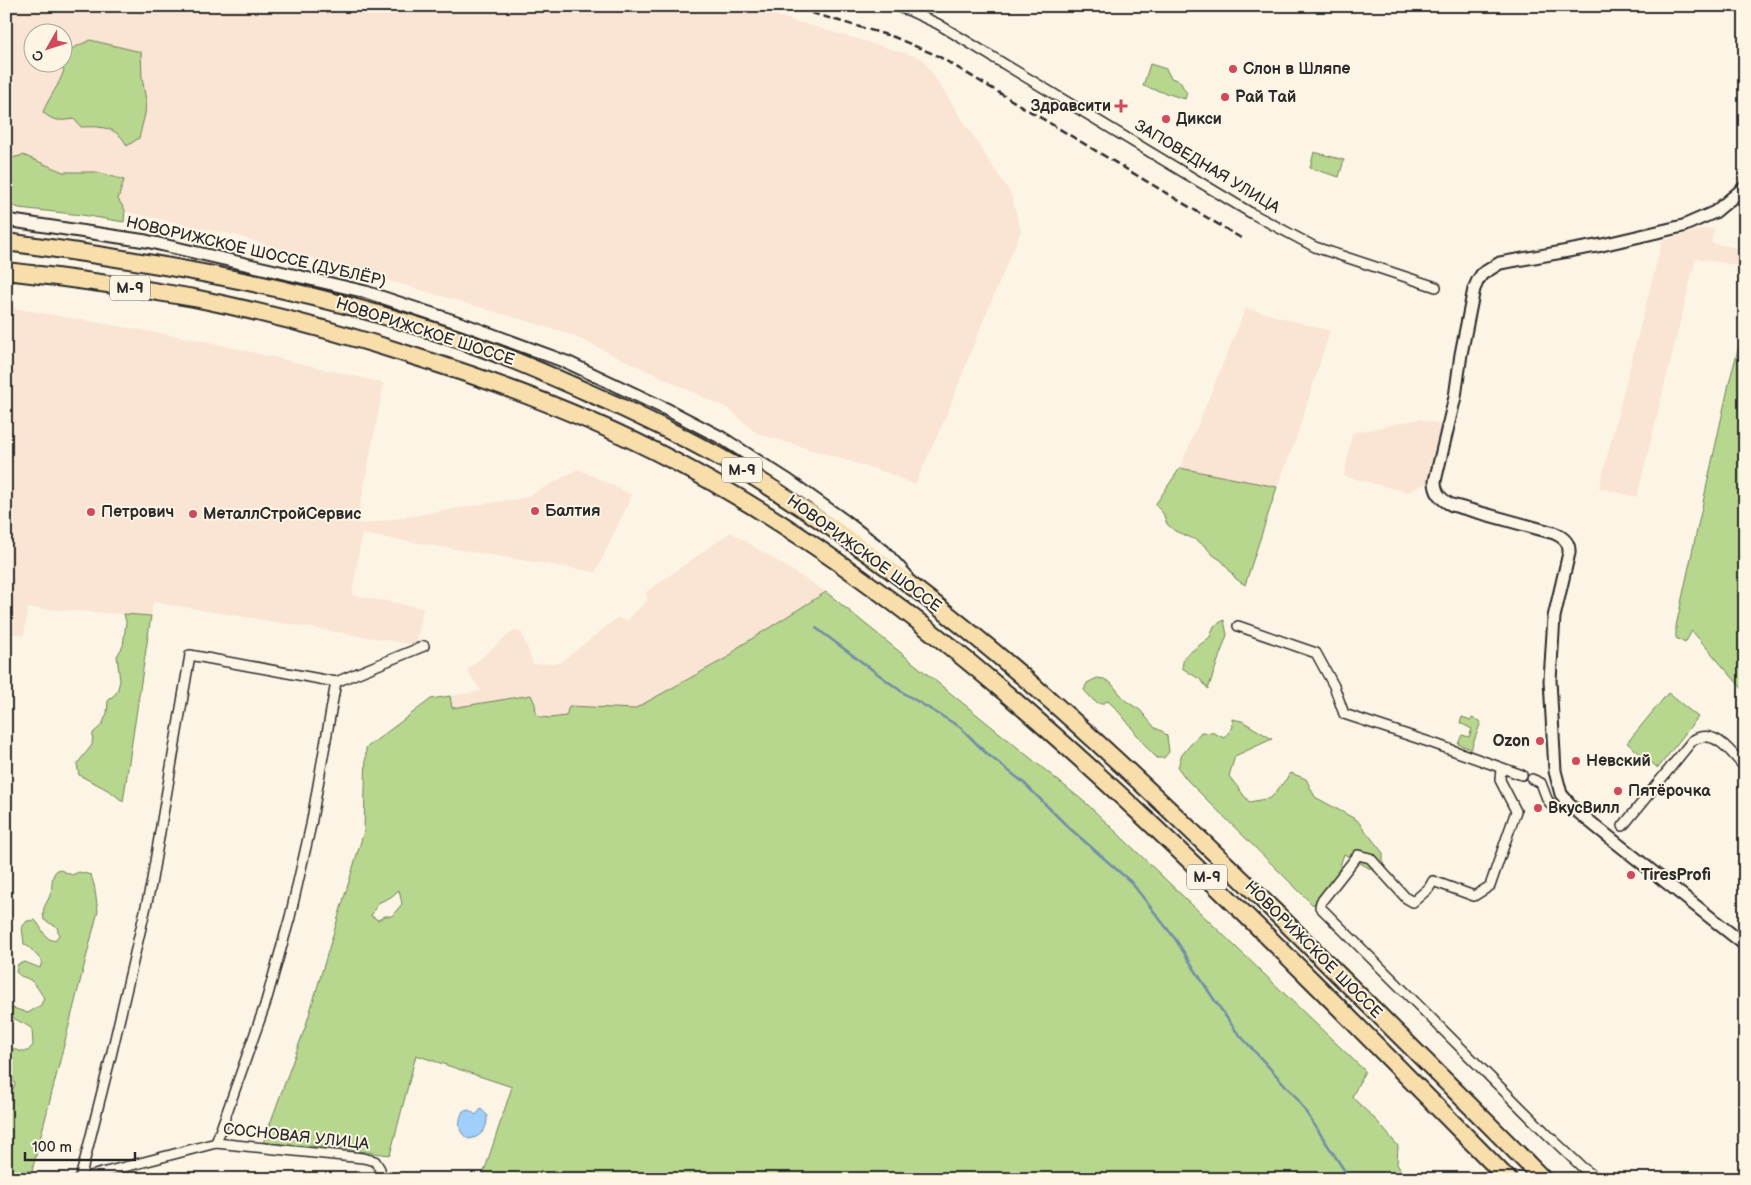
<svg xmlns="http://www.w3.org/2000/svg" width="1751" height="1185" font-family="'Balsamiq Sans',sans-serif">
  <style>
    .built { fill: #fae4d3; fill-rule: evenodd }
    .green { fill: #b7d68e; stroke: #71805c; fill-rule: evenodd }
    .water { fill: #9fcffb; stroke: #718da8 }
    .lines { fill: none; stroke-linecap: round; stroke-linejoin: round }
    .stream { stroke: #718da8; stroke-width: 2.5 }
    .minor-casing { stroke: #2b2b2b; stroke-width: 12 }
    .tertiary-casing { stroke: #2b2b2b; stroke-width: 15 }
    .motorway-casing { stroke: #2b2b2b; stroke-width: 20 }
    .minor { stroke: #fcf5e5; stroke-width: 9 }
    .tertiary { stroke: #fcf5e5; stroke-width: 11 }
    .motorway { stroke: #f8deab; stroke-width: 16 }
    .rail { stroke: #2b2b2b; stroke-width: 2.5; stroke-dasharray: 8 4; stroke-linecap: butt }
    .poi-dot { fill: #d1495b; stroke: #fcf5e5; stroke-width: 2 }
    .labels { text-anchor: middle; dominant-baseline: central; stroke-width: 4; stroke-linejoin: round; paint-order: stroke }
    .shield { fill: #fcf5e5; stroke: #6a6863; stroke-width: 1 }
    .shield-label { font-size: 15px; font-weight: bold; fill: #2b2b2b }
    .poi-label { font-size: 16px; font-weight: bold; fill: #2b2b2b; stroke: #fcf5e5; text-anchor: start }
    .street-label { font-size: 16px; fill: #2b2b2b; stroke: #fcf5e5 }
  </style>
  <rect width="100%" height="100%" fill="#fcf5e5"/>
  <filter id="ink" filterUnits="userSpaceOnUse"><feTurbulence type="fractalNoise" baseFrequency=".02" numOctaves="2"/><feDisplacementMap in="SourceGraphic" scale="10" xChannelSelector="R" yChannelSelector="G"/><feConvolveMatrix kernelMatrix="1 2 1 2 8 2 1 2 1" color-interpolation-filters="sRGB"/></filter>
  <g filter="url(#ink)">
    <!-- built -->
    <g class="built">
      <path d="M 6,6 L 743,6 L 922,58 L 1011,194 L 1021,231 L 981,326 L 947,414 L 915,485 L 888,473 L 756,433 L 729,409 L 567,333 L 234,235 L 6,186 ZM 32,32 L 62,32 L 62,62 L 32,62 Z"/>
      <path d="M 1706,228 L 1714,229 L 1711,243 L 1742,249 L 1739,266 L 1696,258 L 1637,497 L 1599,488 L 1662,241 Z"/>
      <path d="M 6,307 L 200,340 L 384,383 L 357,523 L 364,524 L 527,497 L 578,469 L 632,495 L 596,572 L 362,534 L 352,595 L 423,608 L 416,645 L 153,602 L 151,616 L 28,608 L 24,635 L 6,633 Z"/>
      <path d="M 1246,308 L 1330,331 L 1295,442 L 1277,487 L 1180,468 Z"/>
      <path d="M 1420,419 L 1441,425 L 1427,483 L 1407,492 L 1344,476 L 1352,433 Z"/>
      <path d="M 731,532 L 826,592 L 737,648 L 730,656 L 634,709 L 569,706 L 566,716 L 550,718 L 540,717 L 536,713 L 535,704 L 531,695 L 452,708 L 450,696 L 481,691 L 467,670 L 514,630 L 522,633 L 533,664 L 560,663 L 617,618 L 626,621 L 647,601 L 646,592 Z"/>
    </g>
    <!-- green -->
    <g class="green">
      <path d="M 90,40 L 141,52 L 142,77 L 146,101 L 145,114 L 139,138 L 127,146 C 118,127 101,126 81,127 L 74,119 C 61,121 53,122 43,112 C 49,97 59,86 64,70 L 57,64 L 62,62 L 63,53 Z"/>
      <path d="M 1150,64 L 1166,69 L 1171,78 L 1180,81 L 1184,89 L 1187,93 L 1185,99 L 1143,86 Z"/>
      <path d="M 1314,152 L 1344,160 L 1339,177 L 1310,168 Z"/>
      <path d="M 23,155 L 63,172 L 97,172 L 124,180 L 118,199 L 125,210 L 124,222 L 82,215 L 19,208 L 6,203 L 6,163 L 12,158 Z"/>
      <path d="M 1745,324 L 1745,692 L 1692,631 L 1685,643 L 1676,638 L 1676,626 L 1730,379 Z"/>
      <path d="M 1180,468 L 1277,487 L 1245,585 L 1236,579 L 1222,561 L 1213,555 L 1205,546 L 1196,540 L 1175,531 L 1167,524 L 1163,513 L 1155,505 Z"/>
      <path d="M 826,592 L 1087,804 L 1365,1071 L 1352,1097 L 1377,1121 L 1398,1146 L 1397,1164 L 1406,1179 L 493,1179 L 483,1175 L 512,1087 L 416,1055 L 390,1155 L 326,1147 L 263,1143 L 306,1025 L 364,831 L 366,748 L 431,699 L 450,696 L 452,708 L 531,695 L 535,704 L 536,713 L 540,717 L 550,718 L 566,716 L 569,706 L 634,709 L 730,656 L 737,648 ZM 399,890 L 402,904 L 392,916 L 385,916 L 378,920 L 371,916 L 378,903 L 391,897 Z"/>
      <path d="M 124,614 L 151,616 L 123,802 C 110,789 95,784 79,775 L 77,764 L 92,745 L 93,733 L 102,725 L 107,713 L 108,701 L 117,692 L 120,681 L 117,656 L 123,646 L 126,622 Z"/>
      <path d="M 1224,620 L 1227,635 L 1208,689 L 1201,680 L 1182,668 L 1184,657 L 1210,637 L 1214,626 Z"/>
      <path d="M 1097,678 L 1104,679 L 1111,683 L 1126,701 L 1140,710 L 1155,728 L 1162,731 L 1167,736 L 1169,752 L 1164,758 L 1157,758 C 1139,741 1127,718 1108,701 L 1101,704 L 1094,701 L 1084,690 L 1087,683 Z"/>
      <path d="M 1668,693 L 1698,717 L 1658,768 L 1627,743 Z"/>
      <path d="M 1462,717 L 1471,720 L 1472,718 L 1481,722 L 1471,749 L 1458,744 L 1462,735 L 1469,737 L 1472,729 L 1460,723 Z"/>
      <path d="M 1232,719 L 1242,721 L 1272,739 L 1235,756 L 1229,776 L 1249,802 L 1271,798 L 1291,773 L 1306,779 L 1315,797 L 1357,820 L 1383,853 L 1383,876 L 1344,854 L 1336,878 L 1313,905 L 1187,780 L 1178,768 L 1181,756 L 1201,732 L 1214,733 L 1224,738 L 1233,727 Z"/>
      <path d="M 58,869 L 72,875 L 79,872 L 91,875 C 92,880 95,885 95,891 C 96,898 97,904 98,911 L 32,1171 L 6,1171 L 6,1091 L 11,1091 L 15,1085 L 10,1070 L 6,1068 L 6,1046 L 19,1051 L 28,1051 L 33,1045 L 32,1029 C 24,1022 12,1020 6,1011 L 13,1008 L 28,1013 L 41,1005 L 44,998 C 40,992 36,984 30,980 C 24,976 23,979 16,972 L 18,964 L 25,962 L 40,968 L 42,961 L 30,948 L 24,944 L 22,927 L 27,921 L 35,920 C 43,928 42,937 54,941 L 59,935 L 57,927 L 44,920 C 41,905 48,904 51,892 C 53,882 50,877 58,869 Z"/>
    </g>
    <!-- water -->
    <path class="water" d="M 481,1109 L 487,1115 C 488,1128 482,1137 469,1139 C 457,1133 458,1121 463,1111 L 469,1110 L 476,1115 Z"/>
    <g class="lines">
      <!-- stream -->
      <path class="stream" d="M 816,628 L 905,694 L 960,727 L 987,754 L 1023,782 L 1067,826 L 1131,882 L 1176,940 L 1211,995 L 1236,1031 L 1296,1097 L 1350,1179"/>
      <!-- minor casing -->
      <g class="minor-casing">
        <g id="minor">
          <path d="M 895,6 L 910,11 L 938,24 L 1251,213 L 1315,247 L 1436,287"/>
          <path d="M 1238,626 L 1316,653 L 1334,686 L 1344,714 L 1435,744 L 1522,775"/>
          <path d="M 1501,768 L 1500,780 L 1516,811 L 1490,886 L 1474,896 L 1433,881 L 1429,888 L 1413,902 L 1406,898 L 1370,858 L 1358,855 L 1321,902 L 1320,907 L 1549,1136 L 1583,1168 L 1598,1179"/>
          <path d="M 1532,779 L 1541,783 L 1547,799 L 1552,806 L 1560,807 L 1567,802"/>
          <path d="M 1623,826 L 1692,741 C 1714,726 1732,753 1745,768"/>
          <path d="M 216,1143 L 265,1005 L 290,917 L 311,825 L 336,682 L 424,646"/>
          <path d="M 79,1179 L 216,1143 L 363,1158 L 375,1161 L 380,1169 L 381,1179"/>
          <path d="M 80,1179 L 111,1056 L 151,885 L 190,655 L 336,682"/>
        </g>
      </g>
      <!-- tertiary casing -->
      <g class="tertiary-casing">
        <g id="tertiary">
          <path d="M 1745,187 L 1715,212 L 1683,226 L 1602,245 L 1500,263 L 1482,274 L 1478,280 L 1474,289 L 1461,354 L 1455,397 L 1435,481 C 1435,493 1441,500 1452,505 L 1554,533 C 1563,537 1570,542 1569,553 L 1554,617 L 1550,680 L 1555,771 L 1561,794 L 1573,808 L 1599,829 L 1745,945"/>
          <path d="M 6,220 L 146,241 L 366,292 L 466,325 L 569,363 L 666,409 L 722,438 L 789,481 L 845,521 L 884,551 L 906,575"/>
        </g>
      </g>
      <!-- motorway casing -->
      <g class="motorway-casing">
        <g id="motorway">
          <path d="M 6,242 C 165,263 326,291 477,346 C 524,363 569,384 614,404 C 667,429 720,455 770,487 C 956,604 1117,757 1273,910 C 1363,999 1454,1089 1543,1179"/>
          <path d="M 6,271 C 69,278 132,287 194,298 C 268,313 342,333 413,356 C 503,384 591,417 674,461 C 850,554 1003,685 1148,821 C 1271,937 1389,1058 1508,1179"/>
        </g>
      </g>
      <!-- minor -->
      <use href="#minor" class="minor"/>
      <!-- tertiary -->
      <use href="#tertiary" class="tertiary"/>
      <!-- motorway -->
      <use href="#motorway" class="motorway"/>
      <!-- rail -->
      <path class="rail" d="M 788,6 L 894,37 L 938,56 L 1241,238"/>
    </g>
  </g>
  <!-- markers -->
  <g class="poi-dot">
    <circle cx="1233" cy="69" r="5"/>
    <circle cx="1225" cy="97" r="5"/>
    <path d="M1118.5 98.5h5v5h5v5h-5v5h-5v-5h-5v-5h5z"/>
    <circle cx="1166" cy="119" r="5"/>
    <circle cx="535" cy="511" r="5"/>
    <circle cx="91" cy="512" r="5"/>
    <circle cx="193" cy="514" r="5"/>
    <circle cx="1540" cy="741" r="5"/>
    <circle cx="1576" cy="761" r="5"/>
    <circle cx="1618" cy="791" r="5"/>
    <circle cx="1538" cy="808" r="5"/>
    <circle cx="1631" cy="875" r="5"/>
  </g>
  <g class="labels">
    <!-- shield labels -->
    <g class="shield">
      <rect x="110" y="275.5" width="40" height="25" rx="4"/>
      <rect x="722" y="457.5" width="40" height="25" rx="4"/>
      <rect x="1187" y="864.5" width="40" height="25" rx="4"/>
    </g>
    <g class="shield-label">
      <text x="130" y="288">М-9</text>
      <text x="742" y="470">М-9</text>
      <text x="1207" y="877">М-9</text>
    </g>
    <!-- poi labels -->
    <g class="poi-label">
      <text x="1243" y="69">Слон в Шляпе</text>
      <text x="1235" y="97">Рай Тай</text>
      <text x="1111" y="106" text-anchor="end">Здравсити</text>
      <text x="1176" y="119">Дикси</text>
      <text x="545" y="511">Балтия</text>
      <text x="101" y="512">Петрович</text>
      <text x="203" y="514">МеталлСтройСервис</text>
      <text x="1530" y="741" text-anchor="end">Ozon</text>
      <text x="1586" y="761">Невский</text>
      <text x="1628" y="791">Пятёрочка</text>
      <text x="1548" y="808">ВкусВилл</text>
      <text x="1641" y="875">TiresProfi</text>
    </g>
    <!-- street labels -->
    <g class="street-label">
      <text transform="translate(1207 167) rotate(31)">ЗАПОВЕДНАЯ УЛИЦА</text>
      <text transform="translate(256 252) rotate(13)">НОВОРИЖСКОЕ ШОССЕ (ДУБЛЁР)</text>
      <text transform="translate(425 332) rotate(18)">НОВОРИЖСКОЕ ШОССЕ</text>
      <text transform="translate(864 554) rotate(36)">НОВОРИЖСКОЕ ШОССЕ</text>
      <text transform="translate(1313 950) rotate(45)">НОВОРИЖСКОЕ ШОССЕ</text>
      <text transform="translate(296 1137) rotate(6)">СОСНОВАЯ УЛИЦА</text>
    </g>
  </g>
  <!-- margin -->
  <rect width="1751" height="1185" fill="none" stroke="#fcf5e5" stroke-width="25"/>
  <rect x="12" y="12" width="1726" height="1160" fill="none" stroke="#2b2b2b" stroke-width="2" filter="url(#ink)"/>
  <!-- north arrow -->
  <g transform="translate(48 48) rotate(231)"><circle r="24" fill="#fcf5e5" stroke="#a8a49b"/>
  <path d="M0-4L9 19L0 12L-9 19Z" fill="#d1495b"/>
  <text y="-8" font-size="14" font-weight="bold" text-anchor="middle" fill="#2b2b2b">С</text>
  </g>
  <!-- scale -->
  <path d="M25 1152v8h110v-8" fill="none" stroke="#2b2b2b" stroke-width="2.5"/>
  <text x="32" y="1152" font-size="15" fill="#2b2b2b" stroke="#fcf5e5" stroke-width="4" paint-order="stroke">100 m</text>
</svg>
